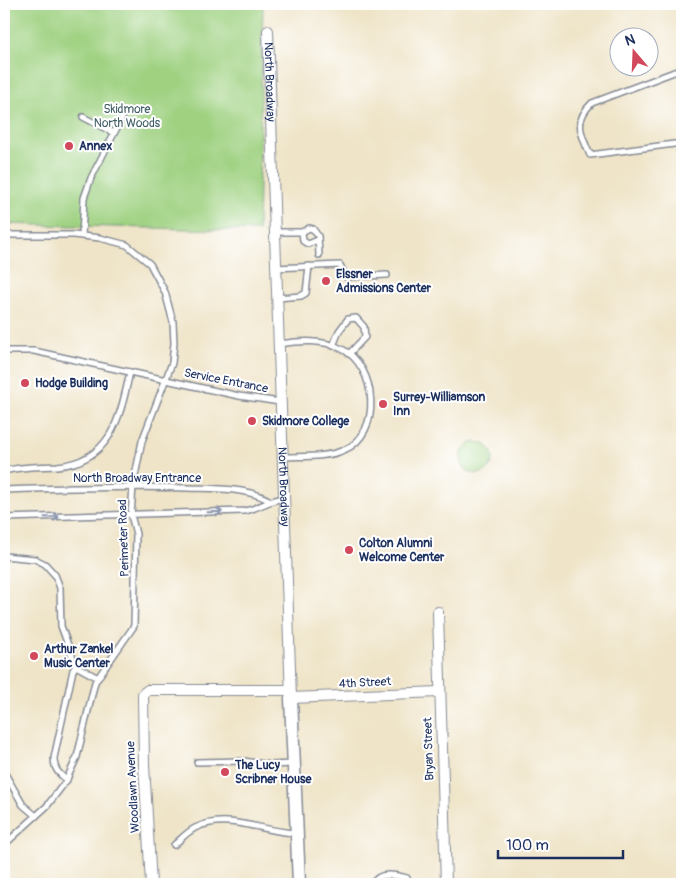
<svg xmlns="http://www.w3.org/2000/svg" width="686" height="888" font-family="Pangolin,sans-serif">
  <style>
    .green { fill: #9fd181; stroke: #5d8070 }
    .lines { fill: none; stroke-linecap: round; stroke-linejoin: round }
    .service-casing { stroke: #858a93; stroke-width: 8 }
    .minor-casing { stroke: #858a93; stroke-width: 12 }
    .tertiary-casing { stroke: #858a93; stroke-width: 15 }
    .service { stroke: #fff; stroke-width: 5 }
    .minor { stroke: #fff; stroke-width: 10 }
    .tertiary { stroke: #fff; stroke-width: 12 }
    .oneway { stroke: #8d97ae }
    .poi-dot { fill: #d1495b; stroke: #fff; stroke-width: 2 }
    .labels { text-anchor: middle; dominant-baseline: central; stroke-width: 4; stroke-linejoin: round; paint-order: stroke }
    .street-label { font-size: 12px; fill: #1b2f5e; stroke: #fff }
    .park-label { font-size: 12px; fill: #436068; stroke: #fff }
    .poi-label { font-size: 12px; font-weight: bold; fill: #1b2f5e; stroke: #fff; text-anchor: start }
  </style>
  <rect width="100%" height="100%" fill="#fff"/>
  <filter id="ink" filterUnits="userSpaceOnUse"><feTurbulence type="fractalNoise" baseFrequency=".02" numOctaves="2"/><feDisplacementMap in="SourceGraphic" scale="10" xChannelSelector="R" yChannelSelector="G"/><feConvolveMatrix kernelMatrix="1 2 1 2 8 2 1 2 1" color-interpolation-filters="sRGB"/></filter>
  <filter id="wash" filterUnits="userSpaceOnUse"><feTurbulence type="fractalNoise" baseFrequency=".0096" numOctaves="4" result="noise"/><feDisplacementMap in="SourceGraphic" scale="20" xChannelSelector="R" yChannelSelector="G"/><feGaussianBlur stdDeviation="1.12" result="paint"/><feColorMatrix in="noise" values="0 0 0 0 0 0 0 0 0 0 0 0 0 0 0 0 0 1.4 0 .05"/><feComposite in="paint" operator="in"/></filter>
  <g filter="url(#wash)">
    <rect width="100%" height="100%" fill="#efe4c8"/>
    <!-- green -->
    <g class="green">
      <path d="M 4,4 L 263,4 L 258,231 L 4,224 Z"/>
      <circle cx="477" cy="458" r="16"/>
    </g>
  </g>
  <g filter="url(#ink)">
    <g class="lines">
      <!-- service casing -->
      <g class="service-casing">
        <g id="service">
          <path d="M 682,69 L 592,103 C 573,121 581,134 590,155 L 682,143"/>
          <path d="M 83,117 L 114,133"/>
          <path d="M 275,232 L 302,232 L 309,228 L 313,229 L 318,236 L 319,255"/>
          <path d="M 302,232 L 303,241 L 308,244 L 318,240"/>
          <path d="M 4,235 L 73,235 L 100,238 L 127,245 L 150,264 L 165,292 L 173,322 L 174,343 L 172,363 L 142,441 L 133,486 L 131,515 L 136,534 L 134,626 L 95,682 L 77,757 L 66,781 L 47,806 L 4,845"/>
          <path d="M 82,236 L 84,198 L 91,178 L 123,116"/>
          <path d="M 275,268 L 340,265 L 346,277 L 387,275"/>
          <path d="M 277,298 L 301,296 L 306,293 L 309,266"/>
          <path d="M 279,344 C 300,341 323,339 342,349 C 377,366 383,434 344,450 C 326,458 303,456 284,457"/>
          <path d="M 333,346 L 339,331 L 348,319 L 356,318 L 364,327 L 365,337 L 349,354"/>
          <path d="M 4,351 L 34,351 L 239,396 L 280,402"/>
          <path d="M 4,471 C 22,466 38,467 57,466 C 112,461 120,417 130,372"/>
          <path d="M 4,490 C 65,488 126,486 187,488 C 214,489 244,487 269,500"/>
          <path d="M 4,518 L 244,511 C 261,508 267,500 285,498"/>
          <path d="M 4,556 L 35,559 L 45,564 L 55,575 L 60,588 L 61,626 L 68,645 L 76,666 L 98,678"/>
          <path d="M 197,762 L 243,761 L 271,765 L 293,764"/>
          <path d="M 4,772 L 23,805 L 36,816"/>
          <path d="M 67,780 C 58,773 54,769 54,758 L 73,670 L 76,666"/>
          <path d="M 174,845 C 180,840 187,832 195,828 C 229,812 261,832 296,833"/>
          <path d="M 373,884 C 378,871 396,875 407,878 L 410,884"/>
        </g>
      </g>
      <!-- minor casing -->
      <g class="minor-casing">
        <g id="minor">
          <path id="s1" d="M 268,31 L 291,698 L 439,692"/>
          <path d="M 438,612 L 446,884"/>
          <path d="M 151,884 L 144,765 L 143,694 L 148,690 L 290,690"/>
        </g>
      </g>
      <!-- tertiary casing -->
      <g class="tertiary-casing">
        <path id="tertiary" d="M 291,698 L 299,884"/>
      </g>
      <!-- service -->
      <use href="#service" class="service"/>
      <!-- minor -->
      <use href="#minor" class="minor"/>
      <!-- tertiary -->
      <use href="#tertiary" class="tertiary"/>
    </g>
    <!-- one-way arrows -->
    <defs><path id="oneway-shaft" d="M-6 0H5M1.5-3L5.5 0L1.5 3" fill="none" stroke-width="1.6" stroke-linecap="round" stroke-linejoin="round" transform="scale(1.25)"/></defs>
    <g class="oneway">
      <use href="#oneway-shaft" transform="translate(215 512) rotate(-2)"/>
      <use href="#oneway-shaft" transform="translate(52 517) rotate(-1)"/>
    </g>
  </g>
  <!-- markers -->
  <g class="poi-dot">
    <circle cx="69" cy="146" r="5"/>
    <circle cx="326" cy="281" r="5"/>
    <circle cx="25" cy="383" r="5"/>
    <circle cx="383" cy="404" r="5"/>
    <circle cx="252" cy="421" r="5"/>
    <circle cx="349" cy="550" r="5"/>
    <circle cx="34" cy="656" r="5"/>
    <circle cx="225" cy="772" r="5"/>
  </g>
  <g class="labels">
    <!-- street labels -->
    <g class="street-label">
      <text stroke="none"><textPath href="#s1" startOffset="51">North Broadway</textPath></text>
      <text transform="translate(226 381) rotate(11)">Service Entrance</text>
      <text x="137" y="478">North Broadway Entrance</text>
      <text stroke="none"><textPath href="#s1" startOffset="456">North Broadway</textPath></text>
      <text transform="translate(124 538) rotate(-92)">Perimeter Road</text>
      <text transform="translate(365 683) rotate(-3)">4th Street</text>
      <text transform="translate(429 749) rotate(-92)">Bryan Street</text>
      <text transform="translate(133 787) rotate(-93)">Woodlawn Avenue</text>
    </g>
    <!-- park labels -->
    <g class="park-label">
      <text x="127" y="109">Skidmore<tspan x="127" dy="14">North Woods</tspan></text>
    </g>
    <!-- poi labels -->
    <g class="poi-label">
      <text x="79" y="146">Annex</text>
      <text x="336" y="274">Elssner<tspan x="336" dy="14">Admissions Center</tspan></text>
      <text x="35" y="383">Hodge Building</text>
      <text x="393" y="397">Surrey-Williamson<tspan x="393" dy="14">Inn</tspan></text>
      <text x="262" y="421">Skidmore College</text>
      <text x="359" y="543">Colton Alumni<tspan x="359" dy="14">Welcome Center</tspan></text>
      <text x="44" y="649">Arthur Zankel<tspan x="44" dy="14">Music Center</tspan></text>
      <text x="235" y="765">The Lucy<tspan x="235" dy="14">Scribner House</tspan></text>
    </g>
  </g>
  <!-- margin -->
  <rect width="686" height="888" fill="none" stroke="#fff" stroke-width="20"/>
  <!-- north arrow -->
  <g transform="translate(634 52) rotate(341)"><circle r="24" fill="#ffffff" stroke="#a4acbf"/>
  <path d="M0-4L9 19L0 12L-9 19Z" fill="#d1495b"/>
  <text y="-8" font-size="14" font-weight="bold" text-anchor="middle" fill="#1b2f5e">N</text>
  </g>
  <!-- scale -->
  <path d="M498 850v8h125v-8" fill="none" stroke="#1b2f5e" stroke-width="2.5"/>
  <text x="506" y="850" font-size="15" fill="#1b2f5e" stroke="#ffffff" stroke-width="4" paint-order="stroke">100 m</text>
</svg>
